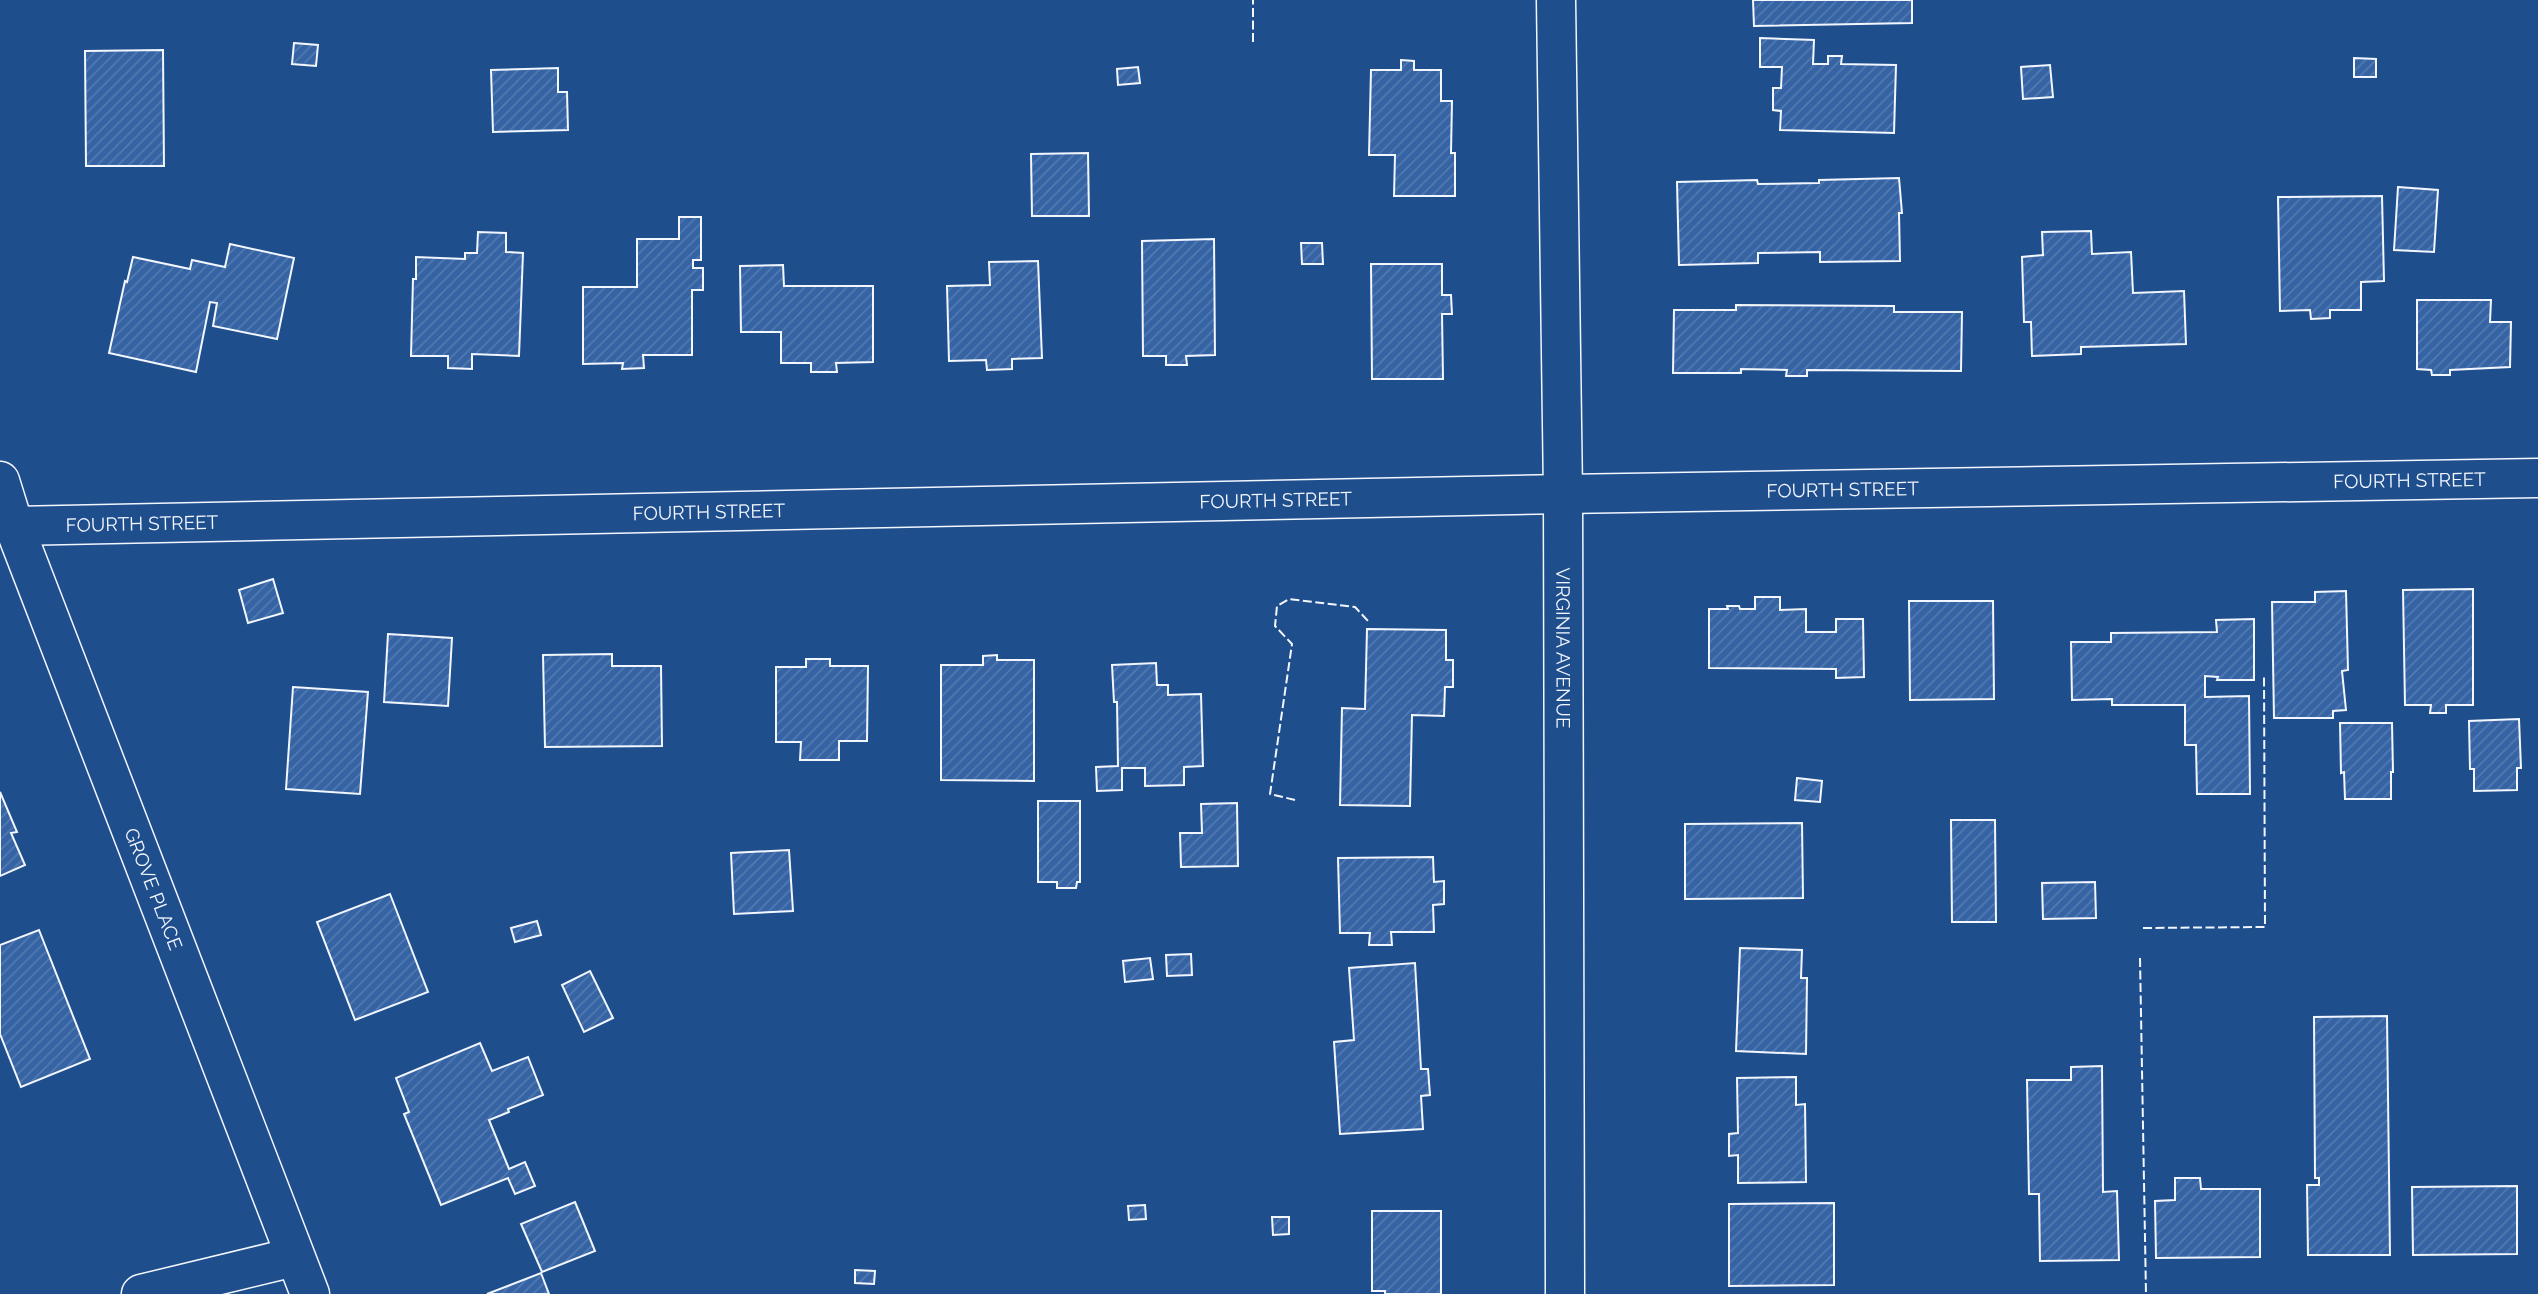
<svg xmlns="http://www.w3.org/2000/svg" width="2538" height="1294" font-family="Raleway,sans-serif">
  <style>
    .building { fill: url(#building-hatch); stroke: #f2f6ff; stroke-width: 2 }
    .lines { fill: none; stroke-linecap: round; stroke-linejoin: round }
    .minor-casing { stroke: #f2f6ff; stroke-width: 41 }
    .minor { stroke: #1f4e8c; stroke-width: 38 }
    .fence { stroke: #f2f6ff; stroke-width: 2; stroke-dasharray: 9 3.5; stroke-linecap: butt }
    .labels { text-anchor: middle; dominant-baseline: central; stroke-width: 5; stroke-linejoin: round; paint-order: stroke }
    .street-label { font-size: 19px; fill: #f2f6ff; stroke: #1f4e8c }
  </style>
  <defs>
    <pattern id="building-hatch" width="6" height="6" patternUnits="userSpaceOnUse" patternTransform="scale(1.75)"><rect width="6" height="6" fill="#3563a3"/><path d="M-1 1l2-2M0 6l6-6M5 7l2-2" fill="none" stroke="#537ab1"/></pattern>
  </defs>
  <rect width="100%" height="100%" fill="#1f4e8c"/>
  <!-- building -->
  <g class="building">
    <path d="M 1753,0 L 1912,0 L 1912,23 L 1754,26 Z"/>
    <path d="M 1760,38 L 1814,40 L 1813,64 L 1828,64 L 1828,56 L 1842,56 L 1841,64 L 1896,65 L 1894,133 L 1780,130 L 1781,111 L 1773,110 L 1773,88 L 1781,88 L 1782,67 L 1760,67 Z"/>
    <path d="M 294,43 L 318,45 L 316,66 L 292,64 Z"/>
    <path d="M 163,50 L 164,166 L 86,166 L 85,51 Z"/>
    <path d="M 2354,58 L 2376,59 L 2376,77 L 2354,77 Z"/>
    <path d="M 1401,60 L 1414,61 L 1414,70 L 1441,70 L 1441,101 L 1452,101 L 1451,153 L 1455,153 L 1455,196 L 1394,196 L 1395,155 L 1369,155 L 1371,70 L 1401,70 Z"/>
    <path d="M 2050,65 L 2053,97 L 2023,99 L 2021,67 Z"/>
    <path d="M 1138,67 L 1140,83 L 1118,85 L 1117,69 Z"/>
    <path d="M 558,68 L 558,92 L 567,92 L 568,130 L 493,132 L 491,70 Z"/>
    <path d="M 1088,153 L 1089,216 L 1032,216 L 1031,154 Z"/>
    <path d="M 1899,178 L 1902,213 L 1899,213 L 1900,261 L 1820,262 L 1820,252 L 1758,253 L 1758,263 L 1679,265 L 1677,182 L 1757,180 L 1758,184 L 1819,183 L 1819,180 Z"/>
    <path d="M 2398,187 L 2438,190 L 2434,252 L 2394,250 Z"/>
    <path d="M 2382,196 L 2384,281 L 2361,282 L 2361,310 L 2330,310 L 2330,318 L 2311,319 L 2310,310 L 2280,311 L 2278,197 Z"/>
    <path d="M 679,217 L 701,217 L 701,260 L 693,260 L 693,268 L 703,268 L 703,290 L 692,290 L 692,355 L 643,355 L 644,368 L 622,369 L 623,363 L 583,364 L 583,287 L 637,287 L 637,239 L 679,239 Z"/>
    <path d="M 2091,231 L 2092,254 L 2131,252 L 2133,293 L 2184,291 L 2186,344 L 2081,347 L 2081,354 L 2032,356 L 2031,322 L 2024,322 L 2022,257 L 2043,255 L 2042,232 Z"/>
    <path d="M 478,232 L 506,233 L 506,252 L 523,253 L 519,356 L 472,354 L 472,369 L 448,368 L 448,356 L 411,356 L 413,279 L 416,279 L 416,257 L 465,259 L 465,253 L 477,253 Z"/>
    <path d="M 1214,239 L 1215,355 L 1186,356 L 1187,365 L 1166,365 L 1166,356 L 1143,356 L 1142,241 Z"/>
    <path d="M 1301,243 L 1322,243 L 1323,264 L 1302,264 Z"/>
    <path d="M 230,244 L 294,258 L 277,339 L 213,326 L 217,303 L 210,302 L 196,372 L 109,353 L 125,281 L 127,282 L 133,257 L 190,269 L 192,260 L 225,267 Z"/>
    <path d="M 1038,261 L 1042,358 L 1012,359 L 1012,369 L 987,370 L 986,360 L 949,361 L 947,286 L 990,285 L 989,262 Z"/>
    <path d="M 1371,264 L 1442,264 L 1442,295 L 1451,295 L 1452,314 L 1442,314 L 1443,379 L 1372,379 Z"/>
    <path d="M 783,265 L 784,286 L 873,286 L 873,362 L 836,363 L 837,372 L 811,372 L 811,363 L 781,363 L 781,332 L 741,332 L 740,266 Z"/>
    <path d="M 2417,300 L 2491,300 L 2490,322 L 2511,322 L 2510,367 L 2450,370 L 2450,375 L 2432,375 L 2431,370 L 2417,369 Z"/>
    <path d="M 1736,305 L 1894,306 L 1894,312 L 1962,312 L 1961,371 L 1807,370 L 1807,376 L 1786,376 L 1787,370 L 1741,369 L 1741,373 L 1673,373 L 1674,310 L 1736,310 Z"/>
    <path d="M 273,579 L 283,613 L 248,623 L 239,590 Z"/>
    <path d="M 2473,589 L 2473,705 L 2446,705 L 2446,713 L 2430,713 L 2431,705 L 2405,705 L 2403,590 Z"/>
    <path d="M 2346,591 L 2348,670 L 2342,671 L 2346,710 L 2333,711 L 2333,718 L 2274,718 L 2272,602 L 2315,602 L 2315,592 Z"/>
    <path d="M 1755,597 L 1780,597 L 1780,610 L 1806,609 L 1806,632 L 1836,632 L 1836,619 L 1863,619 L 1864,677 L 1836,678 L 1836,669 L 1709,668 L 1709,609 L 1728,609 L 1727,606 L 1739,606 L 1740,609 L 1755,609 Z"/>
    <path d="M 1909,601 L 1993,601 L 1994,699 L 1910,700 Z"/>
    <path d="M 2254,619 L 2254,680 L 2217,680 L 2218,677 L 2205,676 L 2205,697 L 2249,696 L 2250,794 L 2197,794 L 2196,745 L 2185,745 L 2185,705 L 2112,705 L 2112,699 L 2072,700 L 2071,642 L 2111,642 L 2111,633 L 2217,632 L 2216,620 Z"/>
    <path d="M 1367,629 L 1446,630 L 1446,660 L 1453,660 L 1453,687 L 1445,687 L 1444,716 L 1412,715 L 1410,806 L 1340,805 L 1342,708 L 1365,709 Z"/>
    <path d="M 388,634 L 452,638 L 448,706 L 384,702 Z"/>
    <path d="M 612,654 L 612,666 L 661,666 L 662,746 L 545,747 L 543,655 Z"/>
    <path d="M 997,655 L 997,660 L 1034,660 L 1034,781 L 941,780 L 941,665 L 983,665 L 983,656 Z"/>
    <path d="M 806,659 L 830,659 L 830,666 L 868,666 L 867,741 L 839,741 L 839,760 L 800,760 L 801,742 L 776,742 L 776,667 L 806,667 Z"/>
    <path d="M 1156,663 L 1157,685 L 1168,685 L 1168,695 L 1201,694 L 1203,766 L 1184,767 L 1184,785 L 1145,786 L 1145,768 L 1122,768 L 1122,790 L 1097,791 L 1096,767 L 1118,766 L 1117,702 L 1114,702 L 1112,665 Z"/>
    <path d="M 293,687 L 368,692 L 360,794 L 286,789 Z"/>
    <path d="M 2519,719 L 2521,768 L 2517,768 L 2517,790 L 2474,791 L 2474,769 L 2470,769 L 2469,721 Z"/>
    <path d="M 2340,723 L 2392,723 L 2393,772 L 2391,772 L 2391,799 L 2345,799 L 2344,772 L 2341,773 Z"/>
    <path d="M 1797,778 L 1822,781 L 1820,802 L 1795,800 Z"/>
    <path d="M 0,792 L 17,832 L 11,833 L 25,865 L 0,876 Z"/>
    <path d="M 1038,801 L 1080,801 L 1080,882 L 1077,882 L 1076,888 L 1057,888 L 1057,882 L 1038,882 Z"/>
    <path d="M 1237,803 L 1238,866 L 1181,867 L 1180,833 L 1202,833 L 1201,804 Z"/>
    <path d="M 1951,820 L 1995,820 L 1996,922 L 1952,922 Z"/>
    <path d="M 1802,823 L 1803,898 L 1685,899 L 1685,824 Z"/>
    <path d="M 789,850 L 793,911 L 734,914 L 731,853 Z"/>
    <path d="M 1433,857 L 1434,882 L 1444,881 L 1444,904 L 1433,905 L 1434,932 L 1391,932 L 1392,945 L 1369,945 L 1370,933 L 1340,933 L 1338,858 Z"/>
    <path d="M 2095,882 L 2096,918 L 2043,919 L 2042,883 Z"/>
    <path d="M 390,894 L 428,992 L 355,1020 L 317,922 Z"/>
    <path d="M 537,921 L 541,935 L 515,942 L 511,928 Z"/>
    <path d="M 39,930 L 90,1059 L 21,1087 L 0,1034 L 0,945 Z"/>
    <path d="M 1740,948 L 1802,950 L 1801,978 L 1807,978 L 1806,1054 L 1736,1051 Z"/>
    <path d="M 1191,954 L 1192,975 L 1167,976 L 1166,955 Z"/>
    <path d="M 1150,958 L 1153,979 L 1125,982 L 1123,961 Z"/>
    <path d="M 1415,963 L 1421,1069 L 1428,1069 L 1430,1095 L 1421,1096 L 1423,1129 L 1340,1134 L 1334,1042 L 1354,1040 L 1349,968 Z"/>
    <path d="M 590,971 L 613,1018 L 584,1032 L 562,985 Z"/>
    <path d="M 2387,1016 L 2390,1255 L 2308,1255 L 2307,1185 L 2319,1185 L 2319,1178 L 2315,1178 L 2314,1017 Z"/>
    <path d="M 480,1043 L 492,1071 L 528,1057 L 543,1095 L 508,1109 L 509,1112 L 489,1120 L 509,1169 L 525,1162 L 535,1186 L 515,1194 L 508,1178 L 441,1205 L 404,1114 L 409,1112 L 396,1078 Z"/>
    <path d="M 2102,1066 L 2103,1192 L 2117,1191 L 2119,1260 L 2040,1261 L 2039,1194 L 2029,1194 L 2027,1080 L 2071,1080 L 2071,1067 Z"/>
    <path d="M 1796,1077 L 1796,1105 L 1805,1104 L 1806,1182 L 1738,1183 L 1738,1155 L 1729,1156 L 1729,1134 L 1738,1133 L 1737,1078 Z"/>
    <path d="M 2175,1178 L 2200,1178 L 2201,1189 L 2260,1189 L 2260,1257 L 2156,1258 L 2155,1201 L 2175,1200 Z"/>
    <path d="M 2517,1186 L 2517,1254 L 2413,1255 L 2412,1187 Z"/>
    <path d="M 575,1202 L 595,1251 L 542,1272 L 521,1224 Z"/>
    <path d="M 1834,1203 L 1834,1285 L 1729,1286 L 1729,1204 Z"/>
    <path d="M 1145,1205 L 1146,1219 L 1129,1220 L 1128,1206 Z"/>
    <path d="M 1372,1211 L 1441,1211 L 1441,1294 L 1385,1294 L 1385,1291 L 1372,1291 Z"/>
    <path d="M 1272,1217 L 1289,1217 L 1289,1234 L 1273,1235 Z"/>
    <path d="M 855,1270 L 875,1271 L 874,1284 L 855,1283 Z"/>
    <path d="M 541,1273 L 549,1294 L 487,1294 Z"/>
  </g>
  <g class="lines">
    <!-- minor casing -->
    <g class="minor-casing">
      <g id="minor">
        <path id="s1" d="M 1556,0 L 1563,494 L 1565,1294"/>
        <path id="s2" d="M 0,481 L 14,526 L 310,1294"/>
        <path id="s3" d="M 14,526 L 1563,494 L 2538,478"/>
        <path d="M 141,1294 L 294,1257"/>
      </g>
    </g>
    <!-- minor -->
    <use href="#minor" class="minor"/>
    <!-- fence -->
    <g class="fence">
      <path d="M 1253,42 L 1253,0"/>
      <path d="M 1295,800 L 1270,794 L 1292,644 L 1275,626 L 1277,606 L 1289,599 L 1355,607 L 1368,621"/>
      <path d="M 2143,928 L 2265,927 L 2264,677"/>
      <path d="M 2140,958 L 2146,1294"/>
    </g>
  </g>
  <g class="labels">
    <!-- street labels -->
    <g class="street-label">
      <text stroke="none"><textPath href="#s3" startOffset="2396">FOURTH STREET</textPath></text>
      <text stroke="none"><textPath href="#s3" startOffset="1829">FOURTH STREET</textPath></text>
      <text stroke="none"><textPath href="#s3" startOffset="1262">FOURTH STREET</textPath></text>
      <text stroke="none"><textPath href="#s3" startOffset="695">FOURTH STREET</textPath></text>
      <text stroke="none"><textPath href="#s3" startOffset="128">FOURTH STREET</textPath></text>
      <text stroke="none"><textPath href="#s1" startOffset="648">VIRGINIA AVENUE</textPath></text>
      <text stroke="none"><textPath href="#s2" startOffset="436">GROVE PLACE</textPath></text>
    </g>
  </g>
</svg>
